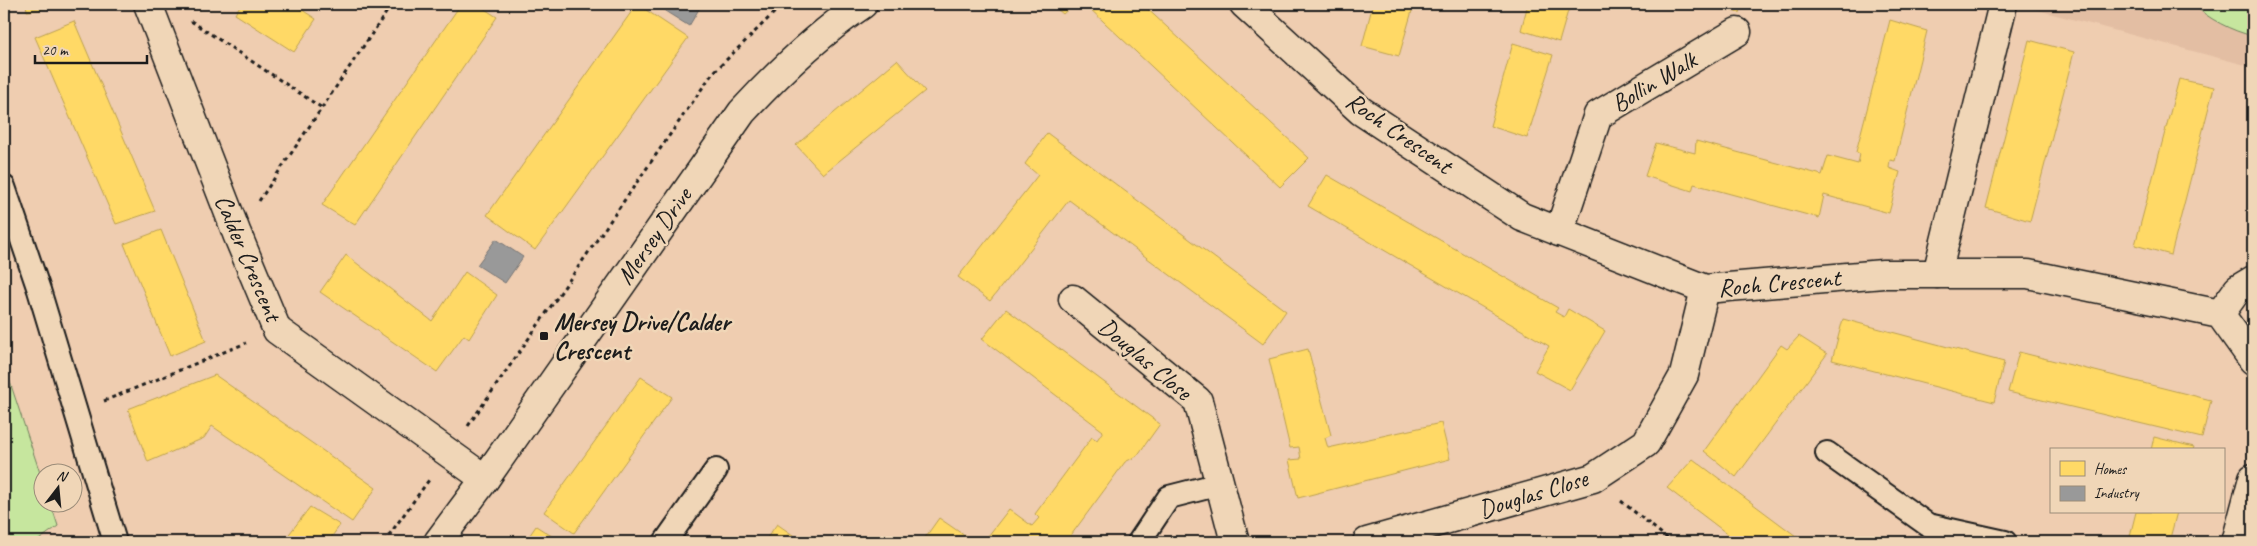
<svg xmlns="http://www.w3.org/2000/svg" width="2257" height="546" font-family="Caveat,sans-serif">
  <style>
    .built { fill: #e3bea3 }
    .green { fill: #c6e69e; stroke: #71815d }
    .homes { fill: #ffd966; stroke: #bba050 }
    .industry { fill: #999; stroke: #747474 }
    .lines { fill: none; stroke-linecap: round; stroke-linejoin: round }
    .service-casing { stroke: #1c1c1c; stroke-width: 26 }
    .pedestrian-casing { stroke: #1c1c1c; stroke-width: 31 }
    .minor-casing { stroke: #1c1c1c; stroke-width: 31 }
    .tertiary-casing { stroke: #1c1c1c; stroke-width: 31 }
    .path { stroke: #1c1c1c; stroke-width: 3; stroke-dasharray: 4 4; stroke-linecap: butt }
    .service { stroke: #f0d6b7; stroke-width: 22 }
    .pedestrian { stroke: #f0d6b7; stroke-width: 28 }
    .minor { stroke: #f0d6b7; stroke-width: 28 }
    .tertiary { stroke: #f0d6b7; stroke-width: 28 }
    .poi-dot { fill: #1c1c1c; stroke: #f0d6b7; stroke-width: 2 }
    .labels { text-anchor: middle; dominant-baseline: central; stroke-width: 5; stroke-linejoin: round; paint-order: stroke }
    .street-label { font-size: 25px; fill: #1c1c1c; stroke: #f0d6b7 }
    .poi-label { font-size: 25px; font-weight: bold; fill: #1c1c1c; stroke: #f0d6b7; text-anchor: start }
  </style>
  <rect width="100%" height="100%" fill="#efcdb0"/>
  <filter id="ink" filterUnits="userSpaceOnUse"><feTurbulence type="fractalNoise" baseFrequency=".02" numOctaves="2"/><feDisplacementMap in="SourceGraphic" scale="10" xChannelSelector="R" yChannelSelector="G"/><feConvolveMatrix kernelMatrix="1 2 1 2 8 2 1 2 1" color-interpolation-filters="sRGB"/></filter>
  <g filter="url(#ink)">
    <!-- built -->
    <path class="built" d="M 2015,4 L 2253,4 L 2253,67 Z"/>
    <!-- green -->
    <g class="green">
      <path d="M 2193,4 L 2253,4 L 2253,36 C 2232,31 2208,19 2193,4 Z"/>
      <path d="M 4,364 L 42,479 L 42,504 L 51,504 L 58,526 L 36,542 L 4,542 Z"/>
    </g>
    <!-- homes -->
    <g class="homes">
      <path d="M 26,4 L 62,4 L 62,7 L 27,11 Z"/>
      <path d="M 241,4 L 293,4 L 316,19 L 294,52 L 235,14 Z"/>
      <path d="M 461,4 L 477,4 L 497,17 L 355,225 L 322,205 Z"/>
      <path d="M 637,4 L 688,38 L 535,250 L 487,215 Z"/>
      <path d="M 1051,4 L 1074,4 L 1063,14 Z"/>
      <path d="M 1090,4 L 1142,4 L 1309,158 L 1280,187 L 1088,7 Z"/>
      <path d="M 1373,4 L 1414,4 L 1399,56 L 1362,46 Z"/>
      <path d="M 1528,4 L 1570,4 L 1559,42 L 1521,30 Z"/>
      <path d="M 1708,4 L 1742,4 L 1740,13 Z"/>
      <path d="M 1890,20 L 1927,31 L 1895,161 L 1890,160 L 1889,168 L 1900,172 L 1889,213 L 1824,195 L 1819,218 L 1694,184 L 1692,191 L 1645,176 L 1656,143 L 1695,153 L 1696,141 L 1822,175 L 1828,156 L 1858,164 L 1860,154 L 1856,152 Z"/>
      <path d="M 74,21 L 155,211 L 116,224 L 35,37 Z"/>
      <path d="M 2029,40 L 2074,52 L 2030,221 L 1986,208 Z"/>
      <path d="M 1513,43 L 1553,55 L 1527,138 L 1490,126 Z"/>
      <path d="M 897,60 L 925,91 L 823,174 L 796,145 Z"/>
      <path d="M 2179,79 L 2214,87 L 2171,255 L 2135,245 Z"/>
      <path d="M 1047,133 L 1286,311 L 1263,344 L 1069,200 L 990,301 L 958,277 L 1038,175 L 1025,164 Z"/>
      <path d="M 1327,175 L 1558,308 L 1555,312 L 1564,317 L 1568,309 L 1605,331 L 1570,390 L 1535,371 L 1549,346 L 1308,206 Z"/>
      <path d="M 161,230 L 206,341 L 170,356 L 124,244 Z"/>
      <path d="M 346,255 L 432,321 L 465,272 L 497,295 L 469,339 L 464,335 L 437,372 L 320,292 Z"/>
      <path d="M 1006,309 L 1160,424 L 1137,456 L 1125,462 L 1066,542 L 1061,538 L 1059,542 L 988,542 L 985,540 L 1009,509 L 1032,526 L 1039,518 L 1035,514 L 1092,437 L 1097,440 L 1103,431 L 982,339 Z"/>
      <path d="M 1843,319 L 2004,362 L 1994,402 L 1832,360 Z"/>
      <path d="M 1799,336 L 1827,354 L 1736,477 L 1704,451 L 1781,345 L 1787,349 Z"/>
      <path d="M 1308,349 L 1331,435 L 1325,438 L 1328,448 L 1441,423 L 1450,459 L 1298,498 L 1289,460 L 1301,459 L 1299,447 L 1290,448 L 1269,359 Z"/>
      <path d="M 2019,352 L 2211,400 L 2202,438 L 2008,392 Z"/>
      <path d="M 215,375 L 376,488 L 352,522 L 212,426 L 204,438 L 148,462 L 128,409 Z"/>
      <path d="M 641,377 L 672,397 L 574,533 L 544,512 Z"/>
      <path d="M 2154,437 L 2194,447 L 2193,450 L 2151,450 Z"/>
      <path d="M 1693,459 L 1804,542 L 1738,542 L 1667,488 Z"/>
      <path d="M 310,507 L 340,525 L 328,542 L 283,542 Z"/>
      <path d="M 2136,512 L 2177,512 L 2169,542 L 2156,542 L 2130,536 Z"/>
      <path d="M 939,518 L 971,540 L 970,542 L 922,542 Z"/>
      <path d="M 777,524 L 803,542 L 764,542 Z"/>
      <path d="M 536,526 L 561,542 L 525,542 Z"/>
    </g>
    <!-- industry -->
    <g class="industry">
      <path d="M 669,4 L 702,4 L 689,26 L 665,11 Z"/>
      <path d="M 496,239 L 523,257 L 505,283 L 477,265 Z"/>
    </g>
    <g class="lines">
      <!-- service casing -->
      <g class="service-casing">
        <g id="service">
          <path d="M 4,187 L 39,290 L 115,542"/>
          <path d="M 1827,453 L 1928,525 L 2005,542"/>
          <path d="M 665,542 L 716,470"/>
          <path d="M 1139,542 L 1169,497 L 1220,484"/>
        </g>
      </g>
      <!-- pedestrian casing -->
      <g class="pedestrian-casing">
        <path id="pedestrian" d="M 1937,274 L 2003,4"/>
      </g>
      <!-- minor casing -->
      <g class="minor-casing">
        <g id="minor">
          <path d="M 148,4 L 237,234 L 277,330 L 485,479"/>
          <path d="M 1244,4 L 1361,111 L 1522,217 L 1705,289 L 1883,274 L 2028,274 L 2220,314 L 2253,360"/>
          <path d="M 1559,232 L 1598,115 L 1737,32"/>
          <path d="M 1073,299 L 1198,401 L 1235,542"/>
          <path d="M 2220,314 L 2238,289 L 2253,280"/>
          <path d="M 1367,542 L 1593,478 L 1646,443 L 1684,375 L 1705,289"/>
          <path d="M 2236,542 L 2253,478"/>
        </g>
      </g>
      <!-- tertiary casing -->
      <g class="tertiary-casing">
        <path id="tertiary" d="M 438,542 L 485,479 L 742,112 C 779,72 818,34 863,4"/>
      </g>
      <!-- path -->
      <g class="path">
        <path d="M 191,21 L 322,108"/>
        <path d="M 259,201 L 392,4"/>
        <path d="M 104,401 L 246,343"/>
        <path d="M 468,426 L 712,74 L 783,4"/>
        <path d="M 1621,501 L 1672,542"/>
        <path d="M 384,542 L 429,480"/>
      </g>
      <!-- service -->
      <use href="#service" class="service"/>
      <!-- pedestrian -->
      <use href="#pedestrian" class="pedestrian"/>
      <!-- minor -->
      <use href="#minor" class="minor"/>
      <!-- tertiary -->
      <use href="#tertiary" class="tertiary"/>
    </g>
  </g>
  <!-- markers -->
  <rect class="poi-dot" x="539" y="331" width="10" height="10" rx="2.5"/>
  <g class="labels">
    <!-- street labels -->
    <g class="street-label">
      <text transform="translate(1654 82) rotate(-31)">Bollin Walk</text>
      <text transform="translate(1399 133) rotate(35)">Roch Crescent</text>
      <text transform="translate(654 236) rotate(-55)">Mersey Drive</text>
      <text transform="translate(248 258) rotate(67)">Calder Crescent</text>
      <text transform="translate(1779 283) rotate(-5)">Roch Crescent</text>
      <text transform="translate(1145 359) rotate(40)">Douglas Close</text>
      <text transform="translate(1533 494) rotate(-17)">Douglas Close</text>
    </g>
    <!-- poi labels -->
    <g class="poi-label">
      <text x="554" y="322">Mersey Drive/Calder<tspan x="554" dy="29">Crescent</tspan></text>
    </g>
  </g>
  <!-- margin -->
  <rect width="2257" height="546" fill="none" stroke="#f0d6b7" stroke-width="20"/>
  <rect x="10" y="10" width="2237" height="526" fill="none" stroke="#1c1c1c" stroke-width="2" filter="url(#ink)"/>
  <!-- legend -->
  <rect x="2050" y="448" width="175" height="65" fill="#f0d6b7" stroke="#9b8c79"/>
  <rect x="2060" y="461" width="25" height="15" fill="#ffd966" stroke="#9b8c79"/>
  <text x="2094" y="474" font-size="15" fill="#1c1c1c">Homes</text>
  <rect x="2060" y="486" width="25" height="15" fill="#999999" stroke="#9b8c79"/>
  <text x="2094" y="498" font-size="15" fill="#1c1c1c">Industry</text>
  <!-- north arrow -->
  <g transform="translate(58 488) rotate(16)"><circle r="24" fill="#f0d6b7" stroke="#9b8c79"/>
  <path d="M0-4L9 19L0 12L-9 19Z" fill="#1c1c1c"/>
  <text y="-8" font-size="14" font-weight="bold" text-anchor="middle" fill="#1c1c1c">N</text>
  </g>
  <!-- scale -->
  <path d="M35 55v8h112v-8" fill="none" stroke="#1c1c1c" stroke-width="2.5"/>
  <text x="42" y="55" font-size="15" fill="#1c1c1c" stroke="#f0d6b7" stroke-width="4" paint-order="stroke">20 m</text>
</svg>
